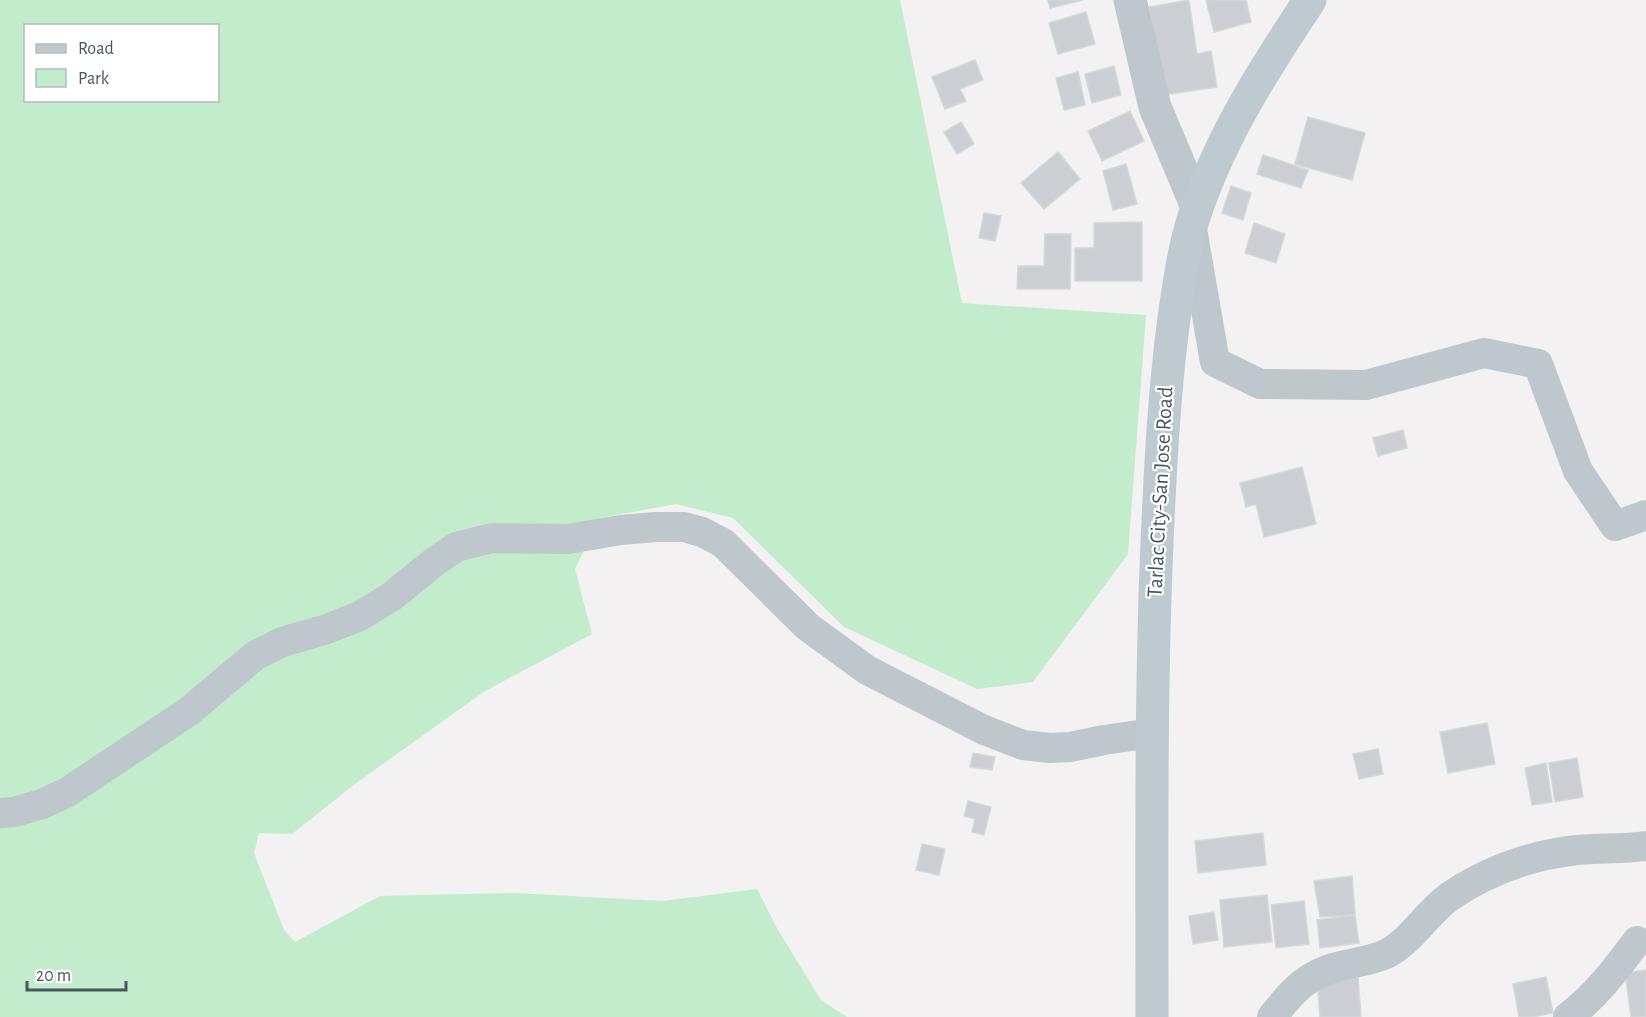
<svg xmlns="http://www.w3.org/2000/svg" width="1646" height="1017" font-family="'Alegreya Sans',sans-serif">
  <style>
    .green { fill: #c3eccd; fill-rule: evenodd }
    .building { fill: #cbced2; stroke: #d5d8db; stroke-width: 1.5 }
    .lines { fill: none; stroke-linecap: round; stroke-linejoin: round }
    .minor { stroke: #bdc7cc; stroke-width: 30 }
    .tertiary { stroke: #bdc7cc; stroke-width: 33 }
    .secondary { stroke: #becad0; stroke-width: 33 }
    .labels { text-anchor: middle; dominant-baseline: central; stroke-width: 4.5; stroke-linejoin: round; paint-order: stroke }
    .street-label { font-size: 22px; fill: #4a565d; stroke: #fff }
  </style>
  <rect width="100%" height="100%" fill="#f3f1f1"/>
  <!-- green -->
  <path class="green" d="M 0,0 L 900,0 L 962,303 L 1146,315 L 1128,554 L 1033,682 L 977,689 L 844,627 L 733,518 L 676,504 L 600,518 L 575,569 L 592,634 L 485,691 L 355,784 L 292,834 L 259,833 L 254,853 L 284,930 L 295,942 L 380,896 L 515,893 L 663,901 L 757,889 L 778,930 L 821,1000 L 847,1017 L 0,1017 ZM 26,26 L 218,26 L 218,100 L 26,100 Z"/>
  <!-- building -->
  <g class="building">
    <path d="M 1048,0 L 1083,0 L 1050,8 Z"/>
    <path d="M 1189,0 L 1197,54 L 1211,51 L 1217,87 L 1163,95 L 1149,7 Z"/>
    <path d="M 1206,0 L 1246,0 L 1251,22 L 1214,32 Z"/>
    <path d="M 1086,12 L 1095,44 L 1058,54 L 1049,23 Z"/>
    <path d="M 975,60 L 983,80 L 960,89 L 966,101 L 945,109 L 932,77 Z"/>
    <path d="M 1114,66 L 1121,95 L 1092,103 L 1085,74 Z"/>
    <path d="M 1078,72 L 1085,105 L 1064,110 L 1056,78 Z"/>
    <path d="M 1130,111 L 1144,141 L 1102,161 L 1088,131 Z"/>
    <path d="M 1308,117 L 1365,133 L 1352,180 L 1295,164 Z"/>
    <path d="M 961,122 L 974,144 L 957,154 L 944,132 Z"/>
    <path d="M 1058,152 L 1080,179 L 1044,209 L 1021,183 Z"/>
    <path d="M 1263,155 L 1308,170 L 1301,188 L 1257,174 Z"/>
    <path d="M 1126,164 L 1137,204 L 1113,210 L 1103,171 Z"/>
    <path d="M 1231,186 L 1251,193 L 1243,220 L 1222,213 Z"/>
    <path d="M 984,213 L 1001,216 L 995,241 L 979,238 Z"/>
    <path d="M 1142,222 L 1142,281 L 1075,281 L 1075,248 L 1094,248 L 1094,223 Z"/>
    <path d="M 1254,223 L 1285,234 L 1276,263 L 1245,253 Z"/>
    <path d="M 1045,234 L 1071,234 L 1070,289 L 1017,289 L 1018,266 L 1044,266 Z"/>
    <path d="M 1403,430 L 1407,448 L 1378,456 L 1373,438 Z"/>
    <path d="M 1302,467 L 1316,524 L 1264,537 L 1256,504 L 1246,507 L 1240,483 Z"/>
    <path d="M 1487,723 L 1495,764 L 1448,773 L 1440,732 Z"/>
    <path d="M 1378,749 L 1383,774 L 1359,779 L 1353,754 Z"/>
    <path d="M 973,753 L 995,757 L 992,770 L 970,767 Z"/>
    <path d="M 1577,758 L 1583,797 L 1555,802 L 1549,763 Z"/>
    <path d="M 1546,763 L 1552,802 L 1532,805 L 1525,768 Z"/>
    <path d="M 968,801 L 991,807 L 984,835 L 972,832 L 975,819 L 964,816 Z"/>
    <path d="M 1263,833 L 1266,865 L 1198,873 L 1195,841 Z"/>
    <path d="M 922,844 L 945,849 L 939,875 L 916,870 Z"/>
    <path d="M 1352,876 L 1355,915 L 1320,917 L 1314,881 Z"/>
    <path d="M 1267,895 L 1272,942 L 1224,947 L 1220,900 Z"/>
    <path d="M 1304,901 L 1309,944 L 1276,948 L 1271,905 Z"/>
    <path d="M 1214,912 L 1218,940 L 1193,944 L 1189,916 Z"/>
    <path d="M 1355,915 L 1359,943 L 1320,948 L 1317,920 Z"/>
    <path d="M 1646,970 L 1646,1017 L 1631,1017 L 1625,973 Z"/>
    <path d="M 1358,977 L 1361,1017 L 1320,1017 L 1317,980 Z"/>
    <path d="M 1546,977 L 1553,1013 L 1532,1017 L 1519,1017 L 1513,984 Z"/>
  </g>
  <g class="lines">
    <!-- minor -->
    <g class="minor">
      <path d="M 1192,229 L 1215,362 L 1260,384 L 1366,385 L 1484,353 L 1538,364 L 1578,471 L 1615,526 L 1646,515"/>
      <path d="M 0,813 L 14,812 L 42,804 L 66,793 L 188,712 L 256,655 L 282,642 L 324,630 L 360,616 L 391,597 L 433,563 L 456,547 L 492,538 L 568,539 L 621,530 L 656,527 L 684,527 L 702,532 L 723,543 L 808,627 L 867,670 L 984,730 L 1023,745 L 1050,748 L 1070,747 L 1104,740 L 1152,733"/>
      <path d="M 1272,1017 C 1288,997 1302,979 1327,970 C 1347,962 1369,963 1388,953 C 1413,939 1427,913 1449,897 C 1487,871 1532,855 1577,850 C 1600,848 1623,849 1646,846"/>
      <path d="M 1568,1017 C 1596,996 1616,969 1637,941"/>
    </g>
    <!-- tertiary -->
    <path class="tertiary" d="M 1130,0 L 1155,107 L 1197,207"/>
    <!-- secondary -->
    <path class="secondary" d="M 1152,1017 C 1152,845 1150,672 1159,500 C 1162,437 1166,374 1175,311 C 1180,277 1185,241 1197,208 C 1223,133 1266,66 1310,0"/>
  </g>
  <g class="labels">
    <!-- street labels -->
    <g class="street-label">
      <text transform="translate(1160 492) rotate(-87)">Tarlac City-San Jose Road</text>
    </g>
  </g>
  <!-- legend -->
  <rect x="24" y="24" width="195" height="78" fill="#ffffff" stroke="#b7bbbe" stroke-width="1.5"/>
  <rect x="36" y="44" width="30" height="9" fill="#becad0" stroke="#b7bbbe" stroke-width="1.5"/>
  <text x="78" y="54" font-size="18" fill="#4a565d">Road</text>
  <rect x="36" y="69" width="30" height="18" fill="#c3eccd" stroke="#b7bbbe" stroke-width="1.5"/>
  <text x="78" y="84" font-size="18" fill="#4a565d">Park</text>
  <!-- scale -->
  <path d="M27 981v9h99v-9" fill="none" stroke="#4a565d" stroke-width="3"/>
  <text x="36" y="981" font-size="18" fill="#4a565d" stroke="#ffffff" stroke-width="4.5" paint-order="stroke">20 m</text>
</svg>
